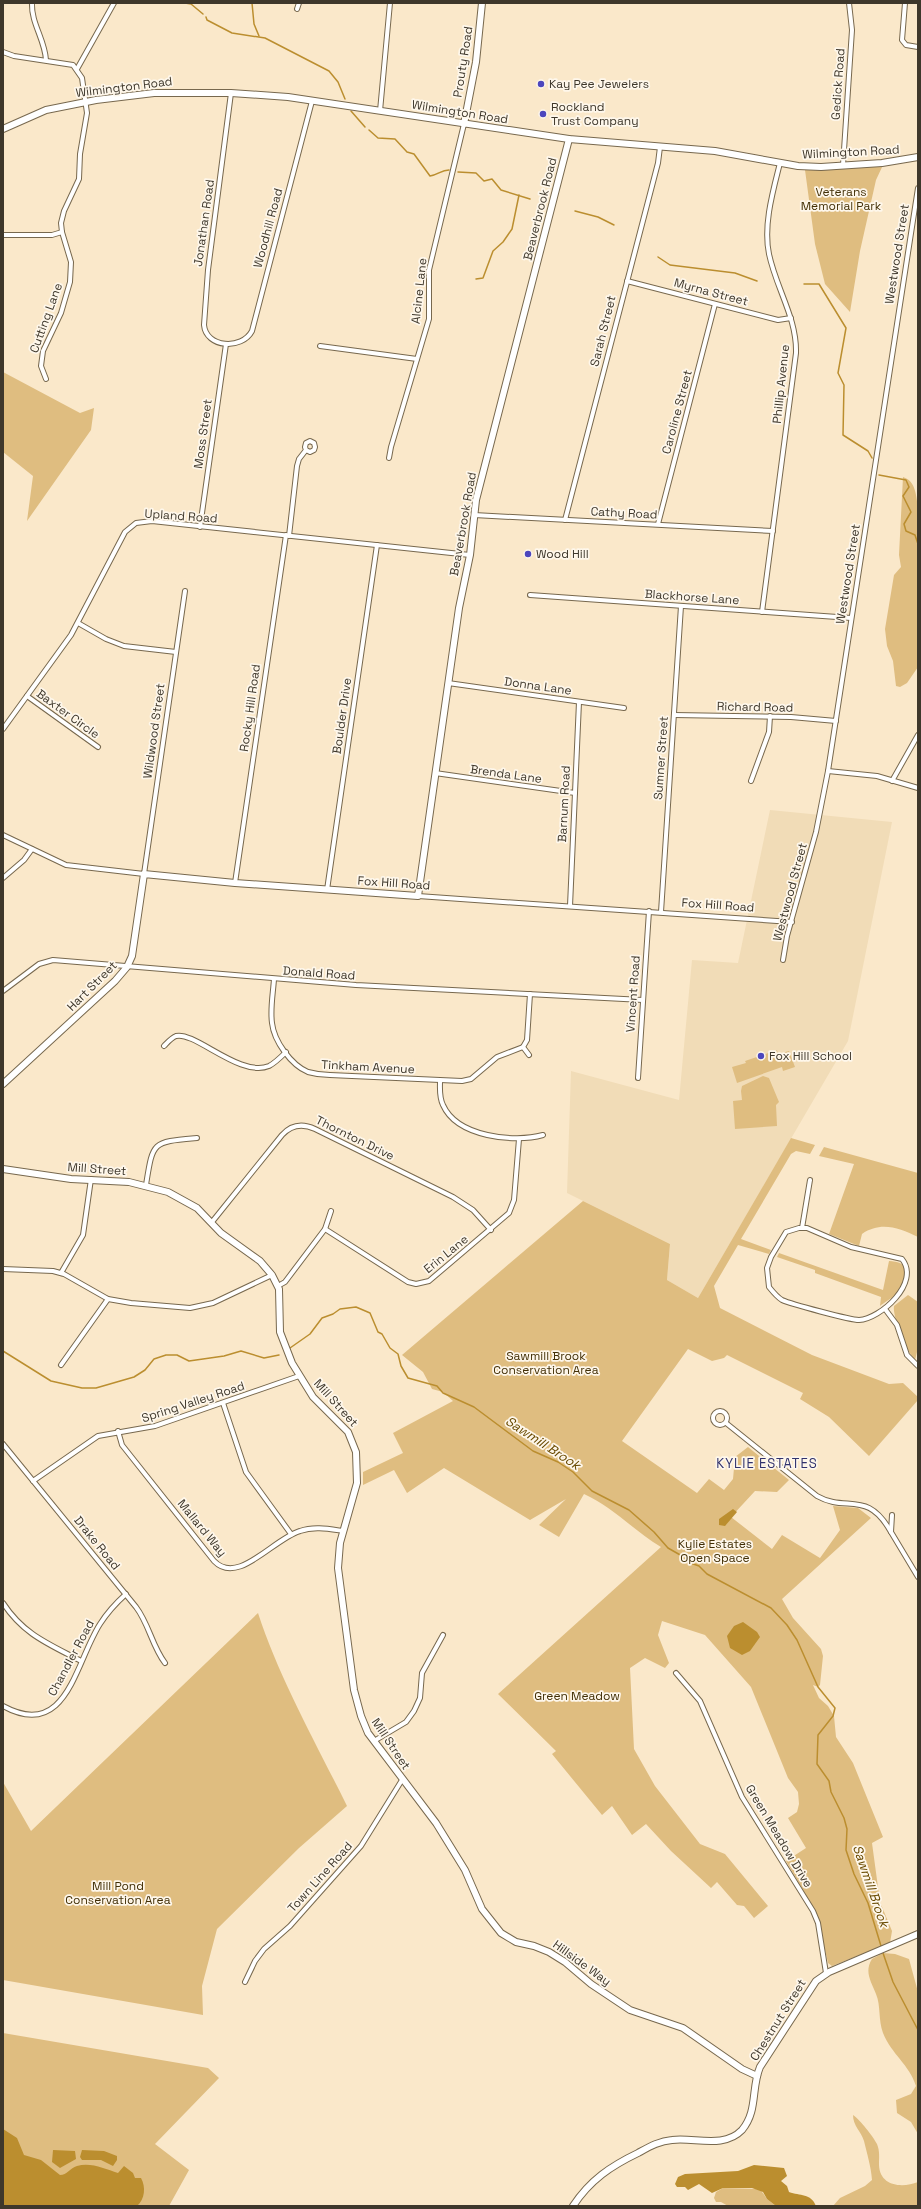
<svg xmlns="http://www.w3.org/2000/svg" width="921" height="2209" font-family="'Space Grotesk',sans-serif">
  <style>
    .built { fill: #f1dcb7 }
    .green { fill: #dfbd80 }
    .water { fill: #bb8e2f }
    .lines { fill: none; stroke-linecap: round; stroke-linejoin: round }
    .stream { stroke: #bb8e2f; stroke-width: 1.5 }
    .street-casing { stroke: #77684e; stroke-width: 6 }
    .secondary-casing { stroke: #77684e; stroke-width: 8 }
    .street { stroke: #fff; stroke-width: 4 }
    .secondary { stroke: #fff; stroke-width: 6 }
    .poi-dot { fill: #4c46bd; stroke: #fef7eb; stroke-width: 1.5 }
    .labels { text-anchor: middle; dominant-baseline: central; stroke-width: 3.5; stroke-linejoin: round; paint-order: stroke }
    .street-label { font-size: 12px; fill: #3e372b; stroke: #fef7eb }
    .poi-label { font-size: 12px; fill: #3e372b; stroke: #fef7eb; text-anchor: start }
    .park-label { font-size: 12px; fill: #433007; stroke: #fef7eb }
    .water-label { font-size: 13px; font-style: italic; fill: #694a00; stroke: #fef7eb }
    .neighbourhood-label { font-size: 13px; letter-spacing: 1px; fill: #31326d; stroke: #fef7eb }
  </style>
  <rect width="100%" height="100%" fill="#fae8ca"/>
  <!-- built -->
  <path class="built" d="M 770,810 L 892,822 L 848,1041 L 698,1298 L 667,1280 L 670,1244 L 567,1193 L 571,1071 L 679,1100 L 692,960 L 738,963 Z"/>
  <!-- green -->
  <g class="green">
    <path d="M 883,165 L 876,180 L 860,251 L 850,312 L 825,284 L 815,244 L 805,170 Z"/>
    <path d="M 3,372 L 80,413 L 94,408 L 91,430 L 27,521 L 33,476 L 3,452 Z"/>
    <path d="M 903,477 C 916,481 916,496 918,507 L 918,667 L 907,683 L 900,687 L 896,686 L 893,661 L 887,646 L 885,629 L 894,575 L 901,567 L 899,555 Z"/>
    <path d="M 777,1050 L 778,1054 L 789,1051 L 795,1067 L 783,1071 L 782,1067 L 737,1083 L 732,1067 L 746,1063 L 745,1061 Z"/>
    <path d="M 763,1076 L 769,1078 L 779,1102 L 776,1105 L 777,1126 L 735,1129 L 733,1101 L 742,1100 L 741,1091 L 742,1086 Z"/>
    <path d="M 791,1138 L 815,1145 L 810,1154 L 796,1151 L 791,1154 L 741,1239 L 771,1250 L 769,1254 L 738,1245 L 714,1286 L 720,1308 L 812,1355 L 889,1384 L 903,1383 L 918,1397 L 918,1400 L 869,1456 L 829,1417 L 800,1399 L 803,1393 L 727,1355 L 724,1358 L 712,1361 L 688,1349 L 622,1441 L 697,1493 L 709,1479 L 724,1490 L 733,1479 L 735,1457 L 748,1447 L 789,1480 L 777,1492 L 755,1491 L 731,1517 L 772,1549 L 782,1535 L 820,1558 L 840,1530 L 833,1506 L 858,1508 L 871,1518 L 782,1599 L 793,1618 L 821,1649 L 823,1656 L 820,1685 L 818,1687 L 813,1685 L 819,1698 L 828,1706 L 834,1716 L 836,1737 L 853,1763 L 883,1837 L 872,1843 L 880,1902 L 892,1931 L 890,1943 L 832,1966 L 828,1963 L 817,1914 L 786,1861 L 806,1848 L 788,1818 L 797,1812 L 799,1804 L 798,1792 L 788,1778 L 751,1687 L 705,1635 L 662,1621 L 658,1635 L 669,1663 L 665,1668 L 645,1658 L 630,1668 L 634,1749 L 655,1786 L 700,1844 L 725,1854 L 768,1906 L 754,1918 L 744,1906 L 737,1905 L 717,1882 L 711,1888 L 671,1851 L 646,1824 L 632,1835 L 612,1806 L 602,1815 L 552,1754 L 556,1751 L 498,1694 L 661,1547 C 634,1531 613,1507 584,1494 L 559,1537 L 539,1525 L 566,1499 L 530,1520 L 444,1468 L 407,1493 L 394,1470 L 363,1485 L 363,1472 L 403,1453 L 393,1433 L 453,1401 L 443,1392 L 432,1389 L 423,1372 L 402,1355 L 583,1201 L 670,1244 L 667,1280 L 698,1298 Z"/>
    <path d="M 824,1147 L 918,1173 L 918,1237 C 899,1228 881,1221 862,1234 L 859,1246 L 829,1234 L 854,1164 L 819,1156 Z"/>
    <path d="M 779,1253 L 883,1290 L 889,1261 C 898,1262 903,1262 907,1271 C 914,1287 889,1299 880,1306 L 881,1297 L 815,1273 L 815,1270 L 777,1257 Z"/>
    <path d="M 908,1295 L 918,1302 L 918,1348 L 915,1360 C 907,1353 892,1316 894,1306 Z"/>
    <path d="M 258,1613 C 279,1678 317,1745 347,1806 L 299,1848 L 217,1929 L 202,1986 L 203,2015 L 3,1980 L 3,1782 L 31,1831 Z"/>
    <path d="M 883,1953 L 895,1954 L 909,1959 L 918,1992 L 918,2134 L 911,2122 L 897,2113 L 896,2100 L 911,2094 L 916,2086 C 909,2064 892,2055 883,2033 C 878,2020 881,2006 876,1994 C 871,1981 864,1972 872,1959 Z"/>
    <path d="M 3,2033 L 208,2068 L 219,2078 L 155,2144 L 189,2170 L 169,2206 L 3,2206 Z"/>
    <path d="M 853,2115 C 860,2120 873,2136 877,2144 C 880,2151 879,2158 879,2165 C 880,2187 903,2188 918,2182 L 918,2206 L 833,2206 L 840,2198 L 865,2186 L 872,2180 C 871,2166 867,2154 864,2141 C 861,2131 853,2126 853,2115 Z"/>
    <path d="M 723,2188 L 760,2189 L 767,2199 L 776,2206 L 728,2206 L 721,2202 L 716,2202 L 714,2198 L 716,2192 Z"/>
  </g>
  <!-- water -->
  <g class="water">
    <path d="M 733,1509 L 737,1512 L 725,1526 L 719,1525 L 719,1519 Z"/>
    <path d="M 743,1622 L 757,1632 L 760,1637 L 750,1651 L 742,1655 L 730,1648 L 727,1636 L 734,1626 Z"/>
    <path d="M 3,2129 L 17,2138 L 24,2155 L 41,2160 L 60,2175 C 67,2175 70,2168 77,2166 C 91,2162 105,2169 118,2173 L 124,2166 L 133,2173 L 135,2178 L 141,2178 C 146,2187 145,2199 137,2206 L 3,2206 Z"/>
    <path d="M 53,2150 L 75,2151 L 76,2159 L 60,2168 L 52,2162 Z"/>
    <path d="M 82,2150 L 104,2151 L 117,2156 L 117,2160 L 113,2166 L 101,2160 L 82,2160 L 80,2157 Z"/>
    <path d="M 754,2165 L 784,2168 L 787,2176 L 781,2181 L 787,2186 L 789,2192 C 800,2196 811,2193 816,2206 L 776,2206 L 767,2199 L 763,2192 L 752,2188 L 723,2188 L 712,2193 L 699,2184 L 688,2190 L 685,2187 L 677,2187 L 675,2184 L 678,2177 L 685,2174 L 738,2171 Z"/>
  </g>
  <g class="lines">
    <!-- stream -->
    <g class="stream">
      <path d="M 185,3 L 191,4 L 203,14"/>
      <path d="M 252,3 L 254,24 L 259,36"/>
      <path d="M 206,17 L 207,20 L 232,33 L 265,38 L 329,71 L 338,82 L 345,99"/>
      <path d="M 351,111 L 365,127"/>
      <path d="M 369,130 L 378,138 L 395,139 L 407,152 L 414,154 L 430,176 C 438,175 441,170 449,170"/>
      <path d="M 458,172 L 476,173 L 484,181 L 492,179 L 501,190 L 530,199"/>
      <path d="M 575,211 L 598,217 L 614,225"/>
      <path d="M 658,257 L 670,265 L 735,273 L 757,281"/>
      <path d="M 476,279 L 483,278 L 493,251 L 503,242 L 512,229 L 519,195"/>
      <path d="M 804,284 L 819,284 L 846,328 L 838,373 L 844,385 L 843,435 L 868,451 L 872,458"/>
      <path d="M 879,475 L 906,480 L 909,487 L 903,496 L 911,512 L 904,524 L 906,531 L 915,535 L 918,544"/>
      <path d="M 290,1348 L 310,1334 L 322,1318 L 333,1314 L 340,1309 L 356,1307 L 370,1313 L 378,1332 L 382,1334 L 390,1348 L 398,1354 L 401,1366 L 408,1378 L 437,1386 L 443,1393 L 474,1407 L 533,1451 L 558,1462 L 573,1472 L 592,1491 L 629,1510 L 654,1532 L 668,1548 L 682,1556 L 685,1561 L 699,1566 L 707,1574 L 771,1608 L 787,1625 L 797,1640 L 818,1687 L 835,1708 L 833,1716 L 818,1735 L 817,1764 L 829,1781 L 831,1792 L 844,1818 L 847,1829 L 846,1850 L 854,1874 L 868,1903 L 881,1946"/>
      <path d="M 3,1351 L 51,1381 L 82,1388 L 96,1388 L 134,1377 L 145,1370 L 154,1359 L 166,1355 L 177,1355 L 189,1361 L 224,1356 L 241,1351 L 264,1358 L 279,1355"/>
      <path d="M 883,1953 L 893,1982 L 918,2030"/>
    </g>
    <!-- street casing -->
    <g class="street-casing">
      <g id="street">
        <path d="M 32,3 C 31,23 45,40 46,60"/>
        <path d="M 905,3 L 902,40 L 906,45 L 918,47"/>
        <path d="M 297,9 L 299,3"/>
        <path d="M 3,52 L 14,56 L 73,65 L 82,78 L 87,113 L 80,154 L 79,179 L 64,211 L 61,223 L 62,232 L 71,262 L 70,282 L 61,313 L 43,351 L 41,366 L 46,379"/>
        <path d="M 77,69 L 114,3"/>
        <path d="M 231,93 L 208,270 L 204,325 C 206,348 242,350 252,331 L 312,101"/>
        <path d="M 380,111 L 390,3"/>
        <path d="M 843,165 L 852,30 L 849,3"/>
        <path d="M 3,235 L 52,235 L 62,232"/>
        <path d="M 627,281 L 778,320 L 791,318"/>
        <path d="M 320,346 L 417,359"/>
        <path d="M 389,458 L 391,447 L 429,319 L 429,270 L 464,124"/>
        <path d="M 474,515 L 773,531"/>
        <path d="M 565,520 L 658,163 L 660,147"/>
        <path d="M 658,524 L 715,304"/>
        <path d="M 200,527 L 226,344"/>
        <path d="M 289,536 L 297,466 L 299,459 L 306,450 L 310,452 L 314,450 L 315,447 L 314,443 L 310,441 L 306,443 L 305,447 L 306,450"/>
        <path d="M 530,595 L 851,618"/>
        <path d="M 762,612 L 796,353 C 797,318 776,288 769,254 C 763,225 773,191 780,163"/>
        <path d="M 78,623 L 106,639 L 124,646 L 176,652"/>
        <path d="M 448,683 L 624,708"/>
        <path d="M 27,696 L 98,747"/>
        <path d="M 674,715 L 791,717 L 836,721"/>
        <path d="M 3,729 L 71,635 L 125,532 L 136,523 L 152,521 L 470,555"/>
        <path d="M 828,771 L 877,776 L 918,788"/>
        <path d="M 435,773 L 575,793"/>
        <path d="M 751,781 L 769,732 L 770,716"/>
        <path d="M 892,781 L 918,735"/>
        <path d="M 3,835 L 66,865 L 144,874 L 185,591"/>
        <path d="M 3,878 L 24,860 L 32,849"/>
        <path d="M 235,883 L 286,535"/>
        <path d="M 327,890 L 377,545"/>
        <path d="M 418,896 L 792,922"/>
        <path d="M 570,906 L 579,702"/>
        <path d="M 661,912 L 681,606"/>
        <path d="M 783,960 L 787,936 L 816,832 L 828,771 L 918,188"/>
        <path d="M 274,979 C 273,994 270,1009 272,1023 C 274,1041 291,1065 308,1072 C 315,1074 323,1075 330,1075 L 462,1081 L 471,1079 L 497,1057 L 523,1047"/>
        <path d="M 3,991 L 39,964 L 53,960 L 356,985 L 643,1000"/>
        <path d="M 164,1046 C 167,1043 171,1038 176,1036 C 195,1031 240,1078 269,1066 C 275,1063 281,1057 286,1052"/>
        <path d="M 529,1055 L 523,1047 L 527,1040 L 530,994"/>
        <path d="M 638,1078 L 649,911"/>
        <path d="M 440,1081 C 440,1089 439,1097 443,1105 C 457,1137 514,1143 543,1135"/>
        <path d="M 146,1185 C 153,1141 152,1142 197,1138"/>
        <path d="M 212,1222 L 282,1135 C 291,1125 302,1123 315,1129 L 453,1197 L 473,1210 L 491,1230"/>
        <path d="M 799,1228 L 807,1228 L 851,1247 L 902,1259 C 921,1283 880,1319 859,1320 C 850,1320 791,1304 782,1300 C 777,1297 773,1292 769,1287 L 767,1268 L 771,1257 L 786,1232 Z"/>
        <path d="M 802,1228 L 810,1180"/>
        <path d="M 325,1229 L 408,1282 L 416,1284 L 429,1281 L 509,1213 L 514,1200 L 519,1139"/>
        <path d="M 3,1269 L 53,1271 L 64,1274 L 108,1299 L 131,1303 L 190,1308 L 213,1303 L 272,1275"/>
        <path d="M 61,1273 L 83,1235 L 91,1179"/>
        <path d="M 278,1286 L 285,1282 L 325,1229 L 331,1211"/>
        <path d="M 885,1309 L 897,1325 L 907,1355 L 918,1366"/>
        <path d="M 61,1365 L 108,1299"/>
        <path d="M 223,1403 L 246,1472 L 291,1534"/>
        <circle cx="720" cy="1418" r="7"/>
        <path d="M 726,1423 L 817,1496 C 847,1513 867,1489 891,1532"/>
        <path d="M 118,1431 L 122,1445 L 214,1561 C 238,1586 273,1539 300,1531 C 314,1526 329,1529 343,1531"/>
        <path d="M 3,1444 L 136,1607 C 149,1624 152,1646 165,1663"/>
        <path d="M 33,1481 L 98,1436 L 155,1426 L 299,1376"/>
        <path d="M 892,1515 L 891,1532 L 918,1577"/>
        <path d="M 3,1603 C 24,1635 49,1644 81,1661"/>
        <path d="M 676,1673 L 700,1701 L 742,1797 L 813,1911 L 818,1923 L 826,1973"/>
        <path d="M 3,1706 C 67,1741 75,1663 100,1624 C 107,1613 116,1603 126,1594"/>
        <path d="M 374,1741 L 406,1722 L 414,1711 L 420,1698 L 422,1673 L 443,1635"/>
        <path d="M 245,1982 L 255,1961 L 264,1949 L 290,1926 L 361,1846 L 402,1780"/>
      </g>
    </g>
    <!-- secondary casing -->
    <g class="secondary-casing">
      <g id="secondary">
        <path d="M 464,124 L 476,62 L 482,3"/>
        <path d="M 3,129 L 46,110 L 96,100 L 154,93 L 231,93 L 288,97 L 569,139 L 715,151 L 798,166 L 821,167 L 882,163 L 918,157"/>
        <path d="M 3,1084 L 115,981 L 127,967 L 132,956 L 144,874 L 235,883 L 418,896 L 459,608 L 470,555 L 476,500 L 569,139"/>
        <path d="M 3,1169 L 71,1179 L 129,1182 L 168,1192 L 197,1208 L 221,1233 L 260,1261 L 272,1275 L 279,1289 L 280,1332 L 292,1363 L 313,1397 L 348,1432 L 356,1452 L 357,1483 L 340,1543 L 338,1568 L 354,1690 L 361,1716 L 368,1733 L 436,1823 L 465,1870 L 482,1909 L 501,1933 L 516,1942 L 534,1946 L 549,1952 L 565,1962 L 591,1984 L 630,2010 L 683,2028 L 742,2069 L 757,2076"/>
        <path d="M 573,2206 C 590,2180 611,2166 638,2153 C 649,2147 659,2141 672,2140 C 694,2137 724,2149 742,2130 C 758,2111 751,2088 760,2067 L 816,1981 L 829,1972 L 918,1934"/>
      </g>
    </g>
    <!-- street -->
    <use href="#street" class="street"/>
    <!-- secondary -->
    <use href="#secondary" class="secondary"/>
  </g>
  <!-- markers -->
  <g class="poi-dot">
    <circle cx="541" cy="84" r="4"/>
    <circle cx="543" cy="114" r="4"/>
    <circle cx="528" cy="554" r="4"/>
    <circle cx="761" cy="1056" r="4"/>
  </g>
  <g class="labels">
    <!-- street labels -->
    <g class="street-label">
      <text transform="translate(463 62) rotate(-81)">Prouty Road</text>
      <text transform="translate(838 84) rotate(-86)">Gedick Road</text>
      <text transform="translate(124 87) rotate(-7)">Wilmington Road</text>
      <text transform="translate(460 112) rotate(9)">Wilmington Road</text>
      <text transform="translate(851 152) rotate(-3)">Wilmington Road</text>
      <text transform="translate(540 209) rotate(-76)">Beaverbrook Road</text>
      <text transform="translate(204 223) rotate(-82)">Jonathan Road</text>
      <text transform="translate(268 228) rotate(-75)">Woodhill Road</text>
      <text transform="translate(897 254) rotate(-81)">Westwood Street</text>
      <text transform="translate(419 291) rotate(-84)">Alcine Lane</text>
      <text transform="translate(711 292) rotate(15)">Myrna Street</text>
      <text transform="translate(46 318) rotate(-70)">Cutting Lane</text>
      <text transform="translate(603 331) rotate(-76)">Sarah Street</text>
      <text transform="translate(781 384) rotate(-84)">Phillip Avenue</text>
      <text transform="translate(677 412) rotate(-75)">Caroline Street</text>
      <text transform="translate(203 434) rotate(-82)">Moss Street</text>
      <text transform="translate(624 513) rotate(3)">Cathy Road</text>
      <text transform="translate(181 516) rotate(4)">Upland Road</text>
      <text transform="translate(463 524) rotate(-80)">Beaverbrook Road</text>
      <text transform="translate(848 574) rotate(-81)">Westwood Street</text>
      <text transform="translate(692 597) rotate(4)">Blackhorse Lane</text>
      <text transform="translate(538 686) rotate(8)">Donna Lane</text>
      <text transform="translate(755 707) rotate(1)">Richard Road</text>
      <text transform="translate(250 708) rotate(-82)">Rocky Hill Road</text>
      <text transform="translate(68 714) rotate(36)">Baxter Circle</text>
      <text transform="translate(342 716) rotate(-82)">Boulder Drive</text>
      <text transform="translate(154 731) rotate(-82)">Wildwood Street</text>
      <text transform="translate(661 758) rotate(-86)">Sumner Street</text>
      <text transform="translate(506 774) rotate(8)">Brenda Lane</text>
      <text transform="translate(564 804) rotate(-87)">Barnum Road</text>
      <text transform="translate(394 883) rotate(4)">Fox Hill Road</text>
      <text transform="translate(790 892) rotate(-75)">Westwood Street</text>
      <text transform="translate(718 905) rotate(4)">Fox Hill Road</text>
      <text transform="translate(319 973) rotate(4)">Donald Road</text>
      <text transform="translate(92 986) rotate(-45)">Hart Street</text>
      <text transform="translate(633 994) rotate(-86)">Vincent Road</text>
      <text transform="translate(368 1067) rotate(3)">Tinkham Avenue</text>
      <text transform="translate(355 1138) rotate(26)">Thornton Drive</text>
      <text transform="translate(97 1169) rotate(4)">Mill Street</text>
      <text transform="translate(446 1254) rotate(-39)">Erin Lane</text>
      <text transform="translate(193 1402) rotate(-18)">Spring Valley Road</text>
      <text transform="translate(336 1403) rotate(48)">Mill Street</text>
      <text transform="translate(202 1528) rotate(51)">Mallard Way</text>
      <text transform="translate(97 1543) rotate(51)">Drake Road</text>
      <text transform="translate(71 1658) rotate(-62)">Chandler Road</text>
      <text transform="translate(391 1744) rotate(56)">Mill Street</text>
      <text transform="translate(779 1836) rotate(59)">Green Meadow Drive</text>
      <text transform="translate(320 1877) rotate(-48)">Town Line Road</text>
      <text transform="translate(582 1963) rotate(36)">Hillside Way</text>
      <text transform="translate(778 2020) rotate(-58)">Chestnut Street</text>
    </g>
    <!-- poi labels -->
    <g class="poi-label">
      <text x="549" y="84">Kay Pee Jewelers</text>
      <text x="551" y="107">Rockland<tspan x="551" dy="14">Trust Company</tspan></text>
      <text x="536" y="554">Wood Hill</text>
      <text x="769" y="1056">Fox Hill School</text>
    </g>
    <!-- park labels -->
    <g class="park-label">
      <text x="841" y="192">Veterans<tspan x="841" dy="14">Memorial Park</tspan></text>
      <text x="546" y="1356">Sawmill Brook<tspan x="546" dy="14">Conservation Area</tspan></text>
      <text x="715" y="1544">Kylie Estates<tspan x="715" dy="14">Open Space</tspan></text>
      <text x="577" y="1696">Green Meadow</text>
      <text x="118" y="1886">Mill Pond<tspan x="118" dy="14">Conservation Area</tspan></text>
    </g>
    <!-- water labels -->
    <g class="water-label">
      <text transform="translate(543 1443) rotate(33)">Sawmill Brook</text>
      <text transform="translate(871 1886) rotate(71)">Sawmill Brook</text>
    </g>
    <!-- neighbourhood labels -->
    <g class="neighbourhood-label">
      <text x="767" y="1463">KYLIE ESTATES</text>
    </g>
  </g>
  <!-- border -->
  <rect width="921" height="2209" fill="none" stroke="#3e372b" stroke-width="8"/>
</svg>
